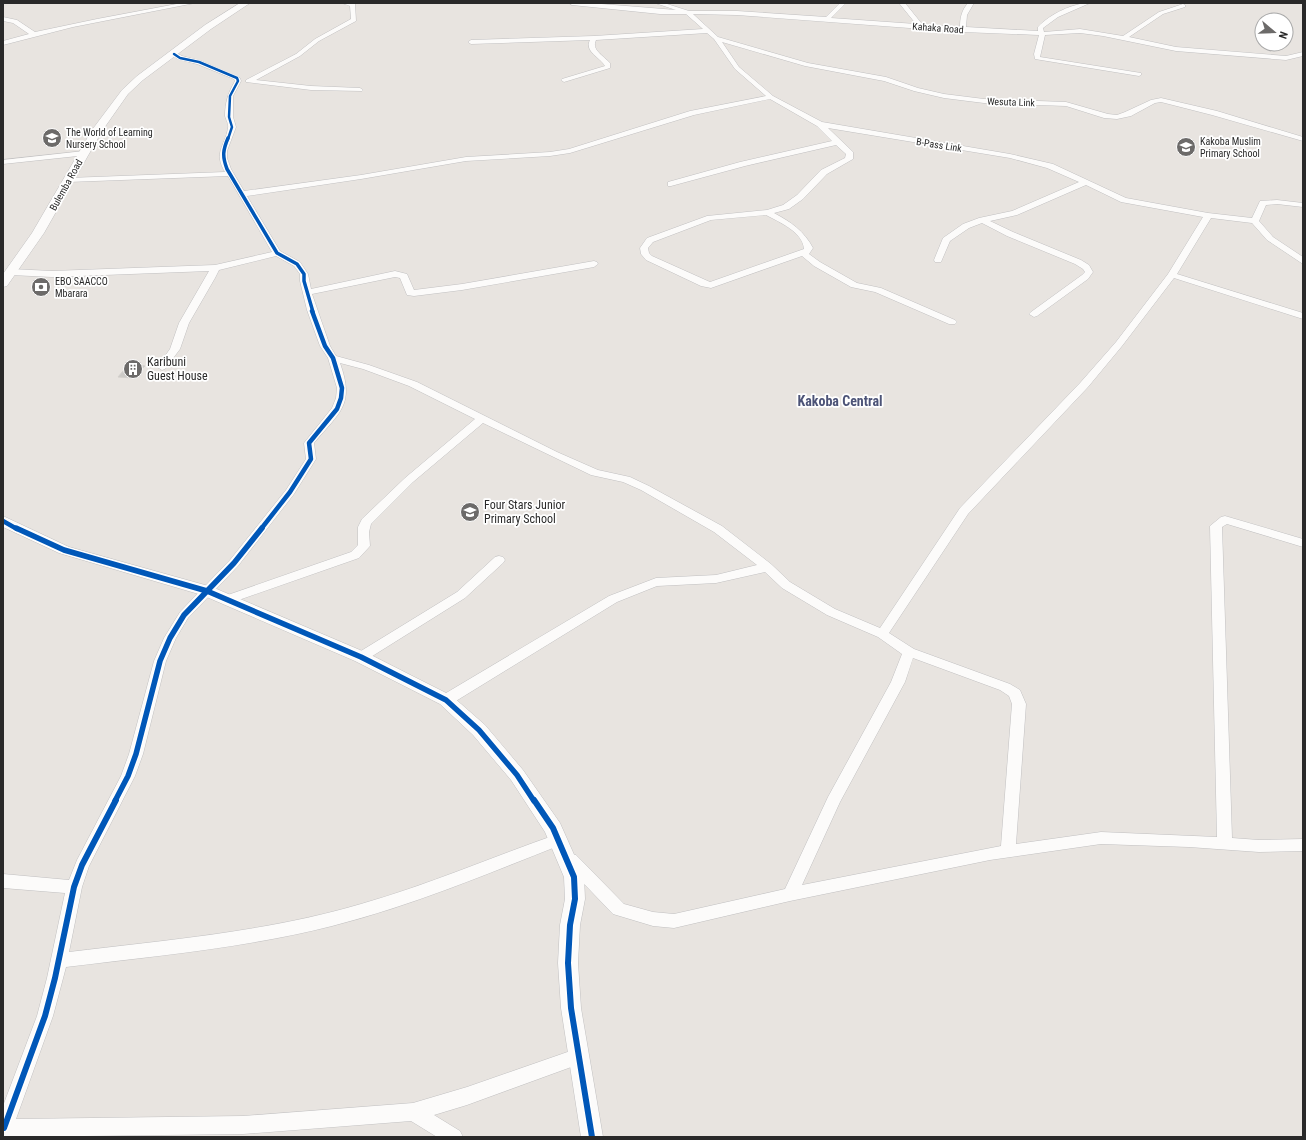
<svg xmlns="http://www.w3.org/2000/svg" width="1306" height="1140" font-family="'Roboto Condensed',sans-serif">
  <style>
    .building { fill: #cccac7; stroke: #d3d0cc }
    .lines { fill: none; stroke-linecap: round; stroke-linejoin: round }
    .minor-casing { stroke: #c1c0c1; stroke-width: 1 }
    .tertiary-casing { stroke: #c1c0c1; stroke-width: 1 }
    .secondary-casing { stroke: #c1c0c1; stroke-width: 1 }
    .minor { fill: #fcfbfa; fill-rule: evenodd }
    .tertiary { fill: #fcfbfa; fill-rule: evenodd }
    .secondary { fill: #fcfbfa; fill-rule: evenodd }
    .cycleway-far4-casing { stroke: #fff; stroke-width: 4 }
    .cycleway-far3-casing { stroke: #fff; stroke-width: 5 }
    .cycleway-far2-casing { stroke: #fff; stroke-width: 6 }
    .cycleway-far1-casing { stroke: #fff; stroke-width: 8 }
    .cycleway-casing { stroke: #fff; stroke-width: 9 }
    .cycleway-far4 { stroke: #0057b8; stroke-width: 2.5 }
    .cycleway-far3 { stroke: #0057b8; stroke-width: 3.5 }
    .cycleway-far2 { stroke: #0057b8; stroke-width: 4.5 }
    .cycleway-far1 { stroke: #0057b8; stroke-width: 5.5 }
    .cycleway { stroke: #0057b8; stroke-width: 6 }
    .labels { text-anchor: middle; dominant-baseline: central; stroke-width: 3.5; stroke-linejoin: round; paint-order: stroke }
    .far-street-label { font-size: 10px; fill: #292929; stroke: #fff }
    .far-poi-label { font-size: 10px; fill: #292929; stroke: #fff; text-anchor: start }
    .poi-label { font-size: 12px; fill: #292929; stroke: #fff; text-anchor: start }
    .quarter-label { font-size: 14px; font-weight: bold; fill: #4c5377; stroke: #fff }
  </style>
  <rect width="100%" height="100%" fill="#e8e4e0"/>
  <!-- building -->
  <path class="building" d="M 129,364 L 145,366 L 133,378 L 118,377 Z"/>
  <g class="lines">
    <!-- minor casing -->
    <g class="minor-casing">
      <g id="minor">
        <path d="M 182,3 L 195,3 L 73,27 L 3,45 L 3,41 L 29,34 L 13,23 L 3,21 L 3,17 L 17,20 L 35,32 L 97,19 Z"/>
        <path d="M 342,3 L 355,4 L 356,21 L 319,41 L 300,56 L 256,80 L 311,86 L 360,88 L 363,90 L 362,91 L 311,90 L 246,82 L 246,80 L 296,54 L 315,39 L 351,19 L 350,6 Z"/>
        <path d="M 569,3 L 589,3 L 676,10 L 655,3 L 664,3 L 689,11 L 737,11 L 826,17 L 840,3 L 846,3 L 831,18 L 916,24 L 899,3 L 905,3 L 922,24 L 960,27 C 960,17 962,10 968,3 L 974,3 L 967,15 L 966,27 L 1038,31 L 1038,27 C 1050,14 1073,3 1090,3 L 1058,17 L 1043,28 L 1044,32 L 1080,29 L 1123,36 L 1159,12 L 1183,4 L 1185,5 L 1185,7 L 1163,14 L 1129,37 L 1176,47 L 1286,56 L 1303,52 L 1303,56 L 1286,60 L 1176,51 L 1103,36 L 1080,33 L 1045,35 L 1040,57 L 1141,73 L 1141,75 L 1139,76 L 1035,59 L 1034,54 L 1039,35 L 963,32 L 737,15 L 693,14 L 718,37 L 808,63 L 886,77 L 918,88 L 944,94 L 984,99 L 1066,102 L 1108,114 L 1117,115 L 1125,112 L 1151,100 L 1161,98 L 1217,111 L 1303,137 L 1303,141 L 1212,115 L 1161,102 L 1155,103 L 1131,116 L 1117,119 L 1104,118 L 1066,106 L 984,103 L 944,98 L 914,91 L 884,81 L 805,66 L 722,42 L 739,67 L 773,96 L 822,122 L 1010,154 L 1053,164 L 1126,198 L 1208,213 L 1252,218 L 1260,201 L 1277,200 L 1303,203 L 1303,207 L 1277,204 L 1266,205 L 1259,221 L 1273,237 L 1303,257 L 1303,264 L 1267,240 L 1252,223 L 1211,218 L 1177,274 L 1303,313 L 1303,319 L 1174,278 L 1122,346 L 1088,387 L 968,514 L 889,633 L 914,649 L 1010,684 L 1020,690 L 1026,704 L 1016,844 L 1101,832 L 1217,837 L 1210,526 L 1221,517 L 1225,516 L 1303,539 L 1303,547 L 1227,524 L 1222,527 L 1232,838 L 1259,840 L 1303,839 L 1303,851 L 1259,852 L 1189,847 L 1101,844 L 990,860 L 790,901 L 674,928 L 653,926 L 613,914 L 566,865 L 563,860 L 566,855 L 571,854 L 576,855 L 624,904 L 653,912 L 674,914 L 785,889 L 828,797 L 891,682 L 902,654 L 878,637 L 827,615 L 782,588 L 765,572 L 716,583 L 657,586 L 617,602 L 451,704 L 446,705 L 441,704 L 439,700 L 441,696 L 609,596 L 656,578 L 716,575 L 757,565 L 714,532 L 641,490 L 623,482 L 591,475 L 483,423 L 413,482 L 371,524 L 369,532 L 370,546 L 359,558 L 230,603 L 226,604 L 222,603 L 220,600 L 222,597 L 351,552 L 358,545 L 358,527 L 362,519 L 405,478 L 475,419 L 409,386 L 363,369 L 340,363 C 355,405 340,412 314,443 L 316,459 L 294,494 L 238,566 L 188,618 L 176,638 L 166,661 L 143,754 L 135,776 L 89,866 L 82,887 L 69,952 C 167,940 266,932 361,904 C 428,885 492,857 558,834 L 563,836 L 565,840 L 563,844 C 487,874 411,906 332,926 C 245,948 155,956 66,967 L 53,1016 L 16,1119 L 243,1116 L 413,1103 L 467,1087 L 579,1048 L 585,1050 L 588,1056 L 585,1062 L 467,1105 L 434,1115 L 460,1131 L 463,1137 L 437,1137 L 411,1121 L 243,1134 L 3,1137 L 3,1106 L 37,1016 L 47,978 L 65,893 L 3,888 L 3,874 L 69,880 L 77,860 L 121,776 L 129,754 L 154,661 L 164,638 L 180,612 L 230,560 L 286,490 L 306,459 L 304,443 L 332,408 L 336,398 L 337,388 L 328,358 L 320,346 L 307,310 L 300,281 L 300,274 L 294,266 L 276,256 L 219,270 L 215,278 L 189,323 L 180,349 L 165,369 L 162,370 L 157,367 L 170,349 L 179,323 L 209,271 L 52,277 L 11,275 L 7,272 L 11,269 L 52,271 L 215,265 L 272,252 L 228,176 L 68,182 L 64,180 L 68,178 L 225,172 C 213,152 225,147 228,128 C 229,124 226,120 225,116 C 225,103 228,93 235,81 L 234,79 L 197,64 L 178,59 L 171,54 L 174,52 L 182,56 L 201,61 L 240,78 L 241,81 L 233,96 L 233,117 L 236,127 L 227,151 L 227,158 L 231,169 L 244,191 L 361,175 L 466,157 L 550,152 L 569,149 L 690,111 L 766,96 L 735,69 L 714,39 L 707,33 L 596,40 C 591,50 604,56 610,63 L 610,68 L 564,82 L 561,80 L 562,79 L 605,66 C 600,57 584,52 590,40 L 471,44 L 468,42 L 471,40 L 594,36 L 703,29 L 686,14 L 660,14 L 572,5 ZM 770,99 L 817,126 L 832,141 L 740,162 L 668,182 L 668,186 L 671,186 L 745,166 L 836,145 L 846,154 L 845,158 L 821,170 L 797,195 L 783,205 L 767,210 L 707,216 L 647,238 L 640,248 L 641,254 L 646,260 L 701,286 L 711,288 L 802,256 L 814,266 L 851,287 L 875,292 L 949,324 L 955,324 L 957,322 L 955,320 L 881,288 L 857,283 L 820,262 L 809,254 L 813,248 C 804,231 791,222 774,213 L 789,209 L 803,199 L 827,174 L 853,159 L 853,152 L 828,128 L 1010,158 L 1047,168 L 1079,182 L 1012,211 L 979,218 L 963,224 L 943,238 L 934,260 L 935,262 L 941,262 L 950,241 L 969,228 L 982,223 L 1007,236 L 1075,264 L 1083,269 L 1085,272 L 1082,275 L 1031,312 L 1029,314 L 1034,317 L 1037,316 L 1088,279 L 1093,272 L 1089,265 L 1081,260 L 1013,232 L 990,221 L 1017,215 L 1086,185 L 1121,202 L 1203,217 L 1168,274 L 1116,342 L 1080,383 L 960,508 L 880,628 L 835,609 L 790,582 L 771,564 L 722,526 L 649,486 L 630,477 L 598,470 L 557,452 L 417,382 L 369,365 L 336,356 L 330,346 L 312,294 L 395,277 L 400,278 L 407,295 L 414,296 L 462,290 L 594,267 L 598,264 L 597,262 L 594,261 L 462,284 L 414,290 L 407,274 L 395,271 L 311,289 L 308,274 L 300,262 L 280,251 L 247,196 L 361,179 L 466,161 L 550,156 L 570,153 L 694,115 ZM 766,215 C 779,222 803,232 804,249 L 710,282 L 652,256 L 649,253 L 648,248 L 653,242 L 711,220 ZM 913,658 L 1000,690 L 1009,696 L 1012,704 L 1001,846 L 802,885 L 840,802 L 905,682 Z"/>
        <path d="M 84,151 L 87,151 L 87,155 L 3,164 L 3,160 Z"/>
        <path d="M 499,556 L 503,557 L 505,560 L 503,563 L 465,598 L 366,660 L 361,662 L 356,660 L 355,657 L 356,654 L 457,592 L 495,557 Z"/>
      </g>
    </g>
    <!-- tertiary casing -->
    <g class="tertiary-casing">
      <path id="tertiary" d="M 3,516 L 69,547 L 212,587 L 367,653 L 452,696 L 485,725 L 523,770 L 560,823 L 584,877 L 585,899 L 580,925 L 578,963 L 581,1008 L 603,1137 L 581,1137 L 561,1008 L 558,963 L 560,925 L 565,899 L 564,877 L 545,832 L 511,780 L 473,735 L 440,704 L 355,661 L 202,595 L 59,553 L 3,527 Z"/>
    </g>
    <!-- secondary casing -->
    <g class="secondary-casing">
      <path id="secondary" d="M 240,3 L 250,3 L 211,29 L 143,80 L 128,94 L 102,131 L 44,233 L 7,286 L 3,287 L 3,274 L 32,233 L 92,130 L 122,90 L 137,76 L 205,25 Z"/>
    </g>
    <!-- minor -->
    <use href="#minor" class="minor"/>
    <!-- tertiary -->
    <use href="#tertiary" class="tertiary"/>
    <!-- secondary -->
    <use href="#secondary" class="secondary"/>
    <!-- cycleway-far4 casing -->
    <g class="cycleway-far4-casing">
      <path id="cycleway-far4" d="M 174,54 L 180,58 L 199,62 L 237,78 L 238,81 L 230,96 L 229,117 L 232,127 L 228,139"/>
    </g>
    <!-- cycleway-far3 casing -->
    <g class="cycleway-far3-casing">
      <path id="cycleway-far3" d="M 228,138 C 223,150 222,156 227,169 L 277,253 L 297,264 L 304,274 L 304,281 L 313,312"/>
    </g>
    <!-- cycleway-far2 casing -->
    <g class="cycleway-far2-casing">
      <g id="cycleway-far2">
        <path d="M 3,521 L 17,529"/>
        <path d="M 261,529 L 290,492 L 311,459 L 309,443 L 337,409 L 341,398 L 342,388 L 333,358 L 325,346 L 312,311"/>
      </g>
    </g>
    <!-- cycleway-far1 casing -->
    <g class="cycleway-far1-casing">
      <g id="cycleway-far1">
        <path d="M 16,528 L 64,550 L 207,591 L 361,657 L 446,700 L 479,730 L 517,775 L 534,801"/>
        <path d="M 115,801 L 128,776 L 136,754 L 160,661 L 170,638 L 184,615 L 234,563 L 262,528"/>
      </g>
    </g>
    <!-- cycleway casing -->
    <g class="cycleway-casing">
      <g id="cycleway">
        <path d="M 534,800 L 553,828 L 574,877 L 575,899 L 570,925 L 568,963 L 571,1008 L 592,1137"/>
        <path d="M 4,1128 L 45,1016 L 55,978 L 74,887 L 82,865 L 116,800"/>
      </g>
    </g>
    <!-- cycleway-far4 -->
    <use href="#cycleway-far4" class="cycleway-far4"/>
    <!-- cycleway-far3 -->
    <use href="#cycleway-far3" class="cycleway-far3"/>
    <!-- cycleway-far2 -->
    <use href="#cycleway-far2" class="cycleway-far2"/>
    <!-- cycleway-far1 -->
    <use href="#cycleway-far1" class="cycleway-far1"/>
    <!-- cycleway -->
    <use href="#cycleway" class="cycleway"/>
  </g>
  <!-- icons -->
  <defs>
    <g id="school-disc" transform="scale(1)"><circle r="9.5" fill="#6c6a69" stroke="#fff"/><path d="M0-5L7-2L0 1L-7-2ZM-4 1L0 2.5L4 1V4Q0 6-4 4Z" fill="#fff"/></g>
    <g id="bank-disc" transform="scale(1)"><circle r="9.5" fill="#6c6a69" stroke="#fff"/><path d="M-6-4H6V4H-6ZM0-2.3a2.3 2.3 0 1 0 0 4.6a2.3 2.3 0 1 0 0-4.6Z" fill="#fff"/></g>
    <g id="building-disc" transform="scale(1)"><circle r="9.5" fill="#6c6a69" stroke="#fff"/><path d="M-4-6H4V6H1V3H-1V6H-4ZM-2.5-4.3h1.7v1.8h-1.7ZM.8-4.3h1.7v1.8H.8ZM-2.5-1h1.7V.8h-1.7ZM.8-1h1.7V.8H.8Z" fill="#fff"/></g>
  </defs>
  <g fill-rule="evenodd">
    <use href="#school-disc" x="52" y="138"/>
    <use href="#school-disc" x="1186" y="147"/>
    <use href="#bank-disc" x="41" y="287"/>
    <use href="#building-disc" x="133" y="369"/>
    <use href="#school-disc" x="470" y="512"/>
  </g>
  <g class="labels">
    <!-- far-street labels -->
    <g class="far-street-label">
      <text transform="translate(938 28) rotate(4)">Kahaka Road</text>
      <text transform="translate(1011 102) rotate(2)">Wesuta Link</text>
      <text transform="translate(939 145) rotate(9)">B-Pass Link</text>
      <text transform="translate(66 185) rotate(-61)">Bulemba Road</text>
    </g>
    <!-- far-poi labels -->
    <g class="far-poi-label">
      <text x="66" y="132">The World of Learning<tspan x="66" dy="12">Nursery School</tspan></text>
      <text x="1200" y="141">Kakoba Muslim<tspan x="1200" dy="12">Primary School</tspan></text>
      <text x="55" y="281">EBO SAACCO<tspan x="55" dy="12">Mbarara</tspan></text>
    </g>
    <!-- poi labels -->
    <g class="poi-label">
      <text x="147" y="362">Karibuni<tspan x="147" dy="14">Guest House</tspan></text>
      <text x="484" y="505">Four Stars Junior<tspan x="484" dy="14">Primary School</tspan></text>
    </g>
    <!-- quarter labels -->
    <g class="quarter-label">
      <text x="840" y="401">Kakoba Central</text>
    </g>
  </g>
  <!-- border -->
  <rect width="1306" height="1140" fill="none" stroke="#292929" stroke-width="8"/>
  <!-- north arrow -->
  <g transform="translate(1274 32) rotate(109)"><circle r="19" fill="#ffffff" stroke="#a9a9a9"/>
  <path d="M0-3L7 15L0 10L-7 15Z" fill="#6c6a69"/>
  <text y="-6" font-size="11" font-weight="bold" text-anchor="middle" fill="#292929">N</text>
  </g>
</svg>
